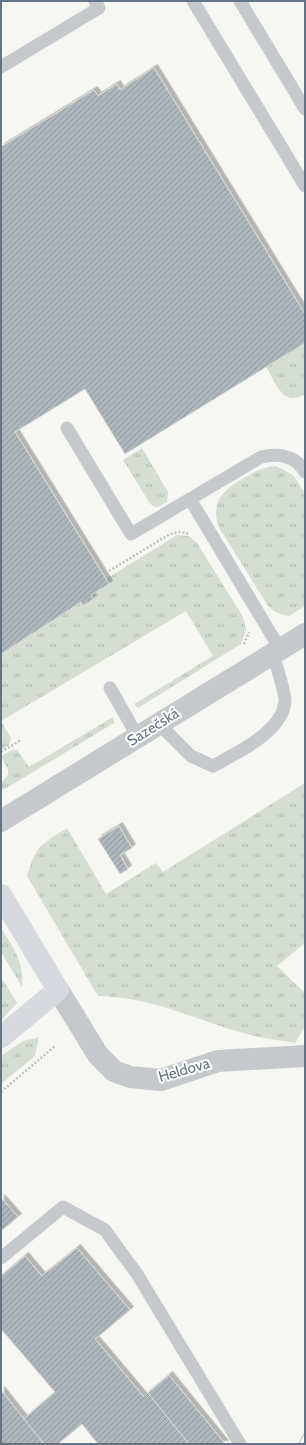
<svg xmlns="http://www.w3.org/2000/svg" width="306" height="1445" font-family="Cabin,sans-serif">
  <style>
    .grass { fill: url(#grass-tufts) }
    .building { fill: url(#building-hatch); stroke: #d7d8d5; filter: url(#shadow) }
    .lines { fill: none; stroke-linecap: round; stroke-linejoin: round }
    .path { stroke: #bfc1c3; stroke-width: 2.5; stroke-dasharray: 2 2; stroke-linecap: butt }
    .lane { stroke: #c6c9cc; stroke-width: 13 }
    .street { stroke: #c6c9cc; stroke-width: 22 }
    .secondary { stroke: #d6dadf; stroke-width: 22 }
    .rail-casing { stroke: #a5abb1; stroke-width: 4.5 }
    .rail { stroke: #fff; stroke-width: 3; stroke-dasharray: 9; stroke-linecap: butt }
    .labels { text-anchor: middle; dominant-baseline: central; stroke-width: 4; stroke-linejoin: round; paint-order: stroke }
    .street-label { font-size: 15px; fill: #647485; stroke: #fff }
  </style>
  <defs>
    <pattern id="grass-tufts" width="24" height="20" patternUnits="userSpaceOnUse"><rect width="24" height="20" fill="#d6ded3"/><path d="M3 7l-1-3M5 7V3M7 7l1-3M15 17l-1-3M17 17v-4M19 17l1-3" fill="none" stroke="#b1b9b1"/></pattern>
    <pattern id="building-hatch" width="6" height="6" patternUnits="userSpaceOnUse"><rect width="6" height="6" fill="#aeb5bb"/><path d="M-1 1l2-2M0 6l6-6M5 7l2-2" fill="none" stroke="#91989e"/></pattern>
    <filter id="shadow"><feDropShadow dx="3.5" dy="-3.5" stdDeviation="0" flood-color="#0004"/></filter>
  </defs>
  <rect width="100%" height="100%" fill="#f6f6f2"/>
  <!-- grass -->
  <g class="grass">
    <path d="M 305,343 L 305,394 C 283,408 276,383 266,367 Z"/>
    <path d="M 142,448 L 168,492 L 167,502 L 158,507 L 153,506 L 149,502 L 123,460 Z"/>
    <path d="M 276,466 L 293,475 L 305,493 L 305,606 L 289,616 L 275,612 L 268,606 L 220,529 C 209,504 221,492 242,479 C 254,472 263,467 276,466 Z"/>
    <path d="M 177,535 L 189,536 L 197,543 L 243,617 L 246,630 L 241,644 L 138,708 L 134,704 L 213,656 L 186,611 L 1,721 L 11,738 L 9,745 L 1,750 L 1,654 L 81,602 L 83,606 L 93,599 L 91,595 L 109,584 L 106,579 Z"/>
    <path d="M 113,717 L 114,723 L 5,789 L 1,789 L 1,783 L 8,775 L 8,770 L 1,756 L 12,750 L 17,750 L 29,767 Z"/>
    <path d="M 305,783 L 305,943 L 277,966 L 305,993 L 305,1027 L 295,1043 C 280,1040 265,1039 250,1035 C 198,1021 153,997 98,996 L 27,876 C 36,845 41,845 67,828 L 106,894 L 156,863 L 163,872 Z"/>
    <path d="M 1,928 C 13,947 25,963 22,987 L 1,952 Z"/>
    <path d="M 1,977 L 17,1003 L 1,1021 Z"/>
    <path d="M 39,1037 L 35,1056 L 1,1084 L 1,1056 L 23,1041 Z"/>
  </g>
  <!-- building -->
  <g class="building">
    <path d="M 154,68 L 305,314 L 305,343 L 125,454 L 85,389 L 15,432 L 109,584 L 91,595 L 93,599 L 83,606 L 81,602 L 1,654 L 1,147 L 94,90 L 98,96 L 117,84 L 120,90 Z"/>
    <path d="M 119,826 L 132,848 L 120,855 L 128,869 L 120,874 L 98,839 Z"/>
    <path d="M 1,1198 L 18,1217 L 1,1231 Z"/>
    <path d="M 77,1248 L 130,1310 L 95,1339 L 144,1397 L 148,1393 L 189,1444 L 98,1444 L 82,1424 L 58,1444 L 44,1444 L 24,1419 L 55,1392 L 1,1329 L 1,1276 L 25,1256 L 42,1276 Z"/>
    <path d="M 169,1375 L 225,1444 L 189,1444 L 148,1393 Z"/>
    <path d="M 1,1390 L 24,1419 L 44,1444 L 1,1444 Z"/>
  </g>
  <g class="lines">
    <!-- path -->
    <g class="path">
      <path d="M 109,571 L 170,534 L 180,532 L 190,534"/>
      <path d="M 244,644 L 249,632"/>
      <path d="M 1,752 L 21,740"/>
      <path d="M 1,1092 L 55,1046"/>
    </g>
    <!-- lane -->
    <g class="lane">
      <path d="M 193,1 L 305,186"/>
      <path d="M 240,1 L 305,109"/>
      <path d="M 1,67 L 99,8 L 95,1"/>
      <path d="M 67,428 L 131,534 L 190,499"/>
      <path d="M 280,649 L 190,499 L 261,457 C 279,453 295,455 305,472"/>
      <path d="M 110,688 L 138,737"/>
      <path d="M 159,724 L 191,756 L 213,766 C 236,753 283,732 285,701 C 285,691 276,665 273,654"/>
      <path d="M 1,1258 L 63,1207 L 105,1230 L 137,1274 L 240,1444"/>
    </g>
    <!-- street -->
    <g class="street">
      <path d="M 1,821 L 305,634"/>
      <path d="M 58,990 L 98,1055 L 114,1071 L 130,1077 L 161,1080 L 218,1061 L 305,1056"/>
    </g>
    <!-- secondary -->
    <path class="secondary" d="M 1,895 L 58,990 L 1,1037"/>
    <!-- rail casing -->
    <g class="rail-casing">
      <path id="rail" d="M 301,1444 L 305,1436"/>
    </g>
    <!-- rail -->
    <use href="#rail" class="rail"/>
  </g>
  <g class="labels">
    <!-- street labels -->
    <g class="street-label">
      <text transform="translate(153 727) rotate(-32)">Sazečská</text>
      <text transform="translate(184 1070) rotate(-16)">Heldova</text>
    </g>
  </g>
  <!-- border -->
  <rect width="306" height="1445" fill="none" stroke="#647485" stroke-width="4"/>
</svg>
